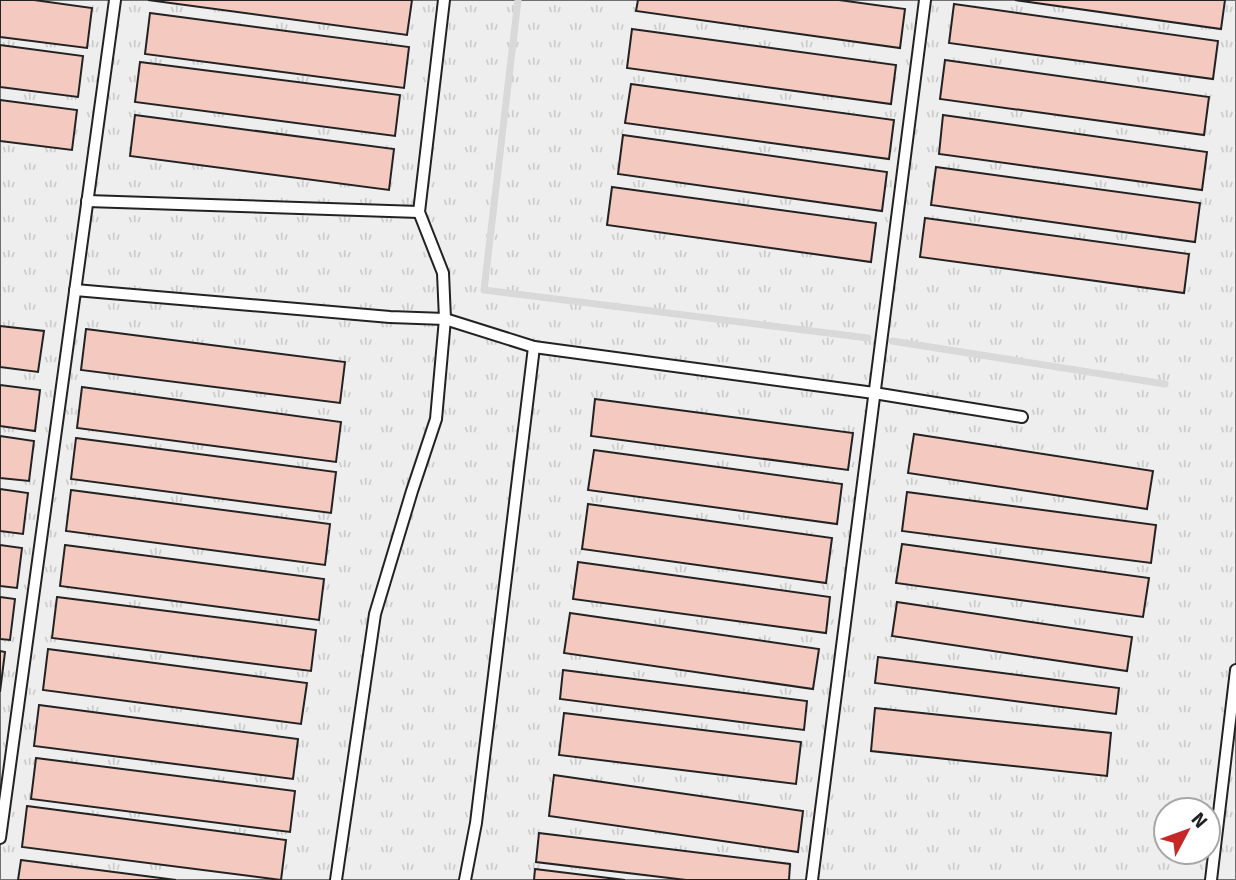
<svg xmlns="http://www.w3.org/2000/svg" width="1236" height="880" font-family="Signika,sans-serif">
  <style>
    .grass { fill: url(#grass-tufts); stroke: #6f6f6f; stroke-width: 2; fill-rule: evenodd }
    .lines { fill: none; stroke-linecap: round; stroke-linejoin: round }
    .stream { stroke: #d9d9d9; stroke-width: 7 }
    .building { fill: #f3c9c0; stroke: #222; stroke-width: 2 }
    .lane-casing { stroke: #222; stroke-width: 14 }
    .lane { stroke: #fff; stroke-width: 10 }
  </style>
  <defs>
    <pattern id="grass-tufts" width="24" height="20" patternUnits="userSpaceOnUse" patternTransform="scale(1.75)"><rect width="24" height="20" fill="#eee"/><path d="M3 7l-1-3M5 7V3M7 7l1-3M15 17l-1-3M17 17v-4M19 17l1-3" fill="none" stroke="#ccc"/></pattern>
  </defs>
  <rect width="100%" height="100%" fill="#fff"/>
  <!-- grass -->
  <path class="grass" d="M 0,0 L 1236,0 L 1236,880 L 0,880 ZM 1166,810 L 1208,810 L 1208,852 L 1166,852 Z"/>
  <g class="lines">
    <!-- stream -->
    <g class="stream">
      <path d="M 518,0 L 484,290 L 868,338"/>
      <path d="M 892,341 L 1165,384"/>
    </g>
  </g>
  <!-- building -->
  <g class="building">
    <path d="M 0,0 L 34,0 L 92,8 L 87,48 L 0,37 Z"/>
    <path d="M 148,0 L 412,0 L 407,35 Z"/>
    <path d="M 638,0 L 839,0 L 905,9 L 900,48 L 636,11 Z"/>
    <path d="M 1015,0 L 1225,0 L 1221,29 Z"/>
    <path d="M 954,4 L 1218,41 L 1213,79 L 949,43 Z"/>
    <path d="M 150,13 L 409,47 L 404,88 L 145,54 Z"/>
    <path d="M 632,29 L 896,65 L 891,104 L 627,68 Z"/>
    <path d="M 0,45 L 83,56 L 78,97 L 0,87 Z"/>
    <path d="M 945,60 L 1209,97 L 1204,135 L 940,99 Z"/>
    <path d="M 140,62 L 400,95 L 395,136 L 135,102 Z"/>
    <path d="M 631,84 L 894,120 L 889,159 L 625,123 Z"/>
    <path d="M 0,100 L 77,110 L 72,150 L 0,141 Z"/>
    <path d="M 135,115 L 394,149 L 389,190 L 130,156 Z"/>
    <path d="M 943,115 L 1207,152 L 1202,190 L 939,154 Z"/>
    <path d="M 623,135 L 887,172 L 882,211 L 618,174 Z"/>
    <path d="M 936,167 L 1200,203 L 1195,242 L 931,205 Z"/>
    <path d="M 612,187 L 876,223 L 871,262 L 607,225 Z"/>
    <path d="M 925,218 L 1189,254 L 1184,293 L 920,257 Z"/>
    <path d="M 0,326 L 44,331 L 38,372 L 0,367 Z"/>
    <path d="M 86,329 L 345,362 L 340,403 L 81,370 Z"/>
    <path d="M 0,385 L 40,390 L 35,431 L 0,426 Z"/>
    <path d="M 82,387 L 341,422 L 336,462 L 77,428 Z"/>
    <path d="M 595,399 L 853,433 L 848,470 L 591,436 Z"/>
    <path d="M 914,434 L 1153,471 L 1147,509 L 908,473 Z"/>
    <path d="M 0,436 L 34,441 L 29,481 L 0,478 Z"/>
    <path d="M 76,438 L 336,472 L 331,513 L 71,479 Z"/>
    <path d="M 594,450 L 842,484 L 837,524 L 588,490 Z"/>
    <path d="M 0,489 L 28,493 L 23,534 L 0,531 Z"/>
    <path d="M 71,490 L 330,524 L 325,565 L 66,531 Z"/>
    <path d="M 907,492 L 1156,525 L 1151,563 L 902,531 Z"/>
    <path d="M 588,504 L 832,538 L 826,583 L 582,549 Z"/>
    <path d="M 902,544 L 1149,578 L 1143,617 L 896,583 Z"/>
    <path d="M 0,545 L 22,548 L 17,588 L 0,586 Z"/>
    <path d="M 65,545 L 324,579 L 319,620 L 60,586 Z"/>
    <path d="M 578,562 L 830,597 L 826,633 L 573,599 Z"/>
    <path d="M 0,597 L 15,599 L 10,640 L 0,639 Z"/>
    <path d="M 57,597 L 316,630 L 311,671 L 52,638 Z"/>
    <path d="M 897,602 L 1132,637 L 1127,671 L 892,636 Z"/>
    <path d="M 570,613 L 819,649 L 813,689 L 564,653 Z"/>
    <path d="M 48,649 L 307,683 L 301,724 L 43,690 Z"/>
    <path d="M 0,651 L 5,652 L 0,692 Z"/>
    <path d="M 878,657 L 1119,688 L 1116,714 L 875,683 Z"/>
    <path d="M 563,670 L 807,701 L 804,730 L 560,699 Z"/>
    <path d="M 39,705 L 298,739 L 293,779 L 34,746 Z"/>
    <path d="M 875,708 L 1111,733 L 1107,776 L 871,751 Z"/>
    <path d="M 564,713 L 801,742 L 796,784 L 559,755 Z"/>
    <path d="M 36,758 L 295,791 L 290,832 L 31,799 Z"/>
    <path d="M 554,775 L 803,811 L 798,852 L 549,816 Z"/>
    <path d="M 27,806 L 286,840 L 281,880 L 22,847 Z"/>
    <path d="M 539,833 L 790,864 L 789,880 L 686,880 L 536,862 Z"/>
    <path d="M 21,860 L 176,880 L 18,880 Z"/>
    <path d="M 535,869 L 625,880 L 534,880 Z"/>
  </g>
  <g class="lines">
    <!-- lane casing -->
    <g class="lane-casing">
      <g id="lane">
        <path d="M 87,201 L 419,212"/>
        <path d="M 75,290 L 390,317 L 445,319 L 534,347 L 874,393 L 1022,417"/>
        <path d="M 0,838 L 115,0"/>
        <path d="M 336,880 L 375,614 L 412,491 L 436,419 L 445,319 L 443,273 L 419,212 L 444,0"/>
        <path d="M 465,880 L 476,823 L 534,347"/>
        <path d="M 812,880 L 925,0"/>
        <path d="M 1211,880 L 1236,670"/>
      </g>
    </g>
    <!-- lane -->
    <use href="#lane" class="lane"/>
  </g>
  <!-- north arrow -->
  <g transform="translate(1187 831) rotate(49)"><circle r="33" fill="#ffffff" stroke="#a7a7a7" stroke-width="2"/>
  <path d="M0-5L12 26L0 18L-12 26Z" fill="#c62828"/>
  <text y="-10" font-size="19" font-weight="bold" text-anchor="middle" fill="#222222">N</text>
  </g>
</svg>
